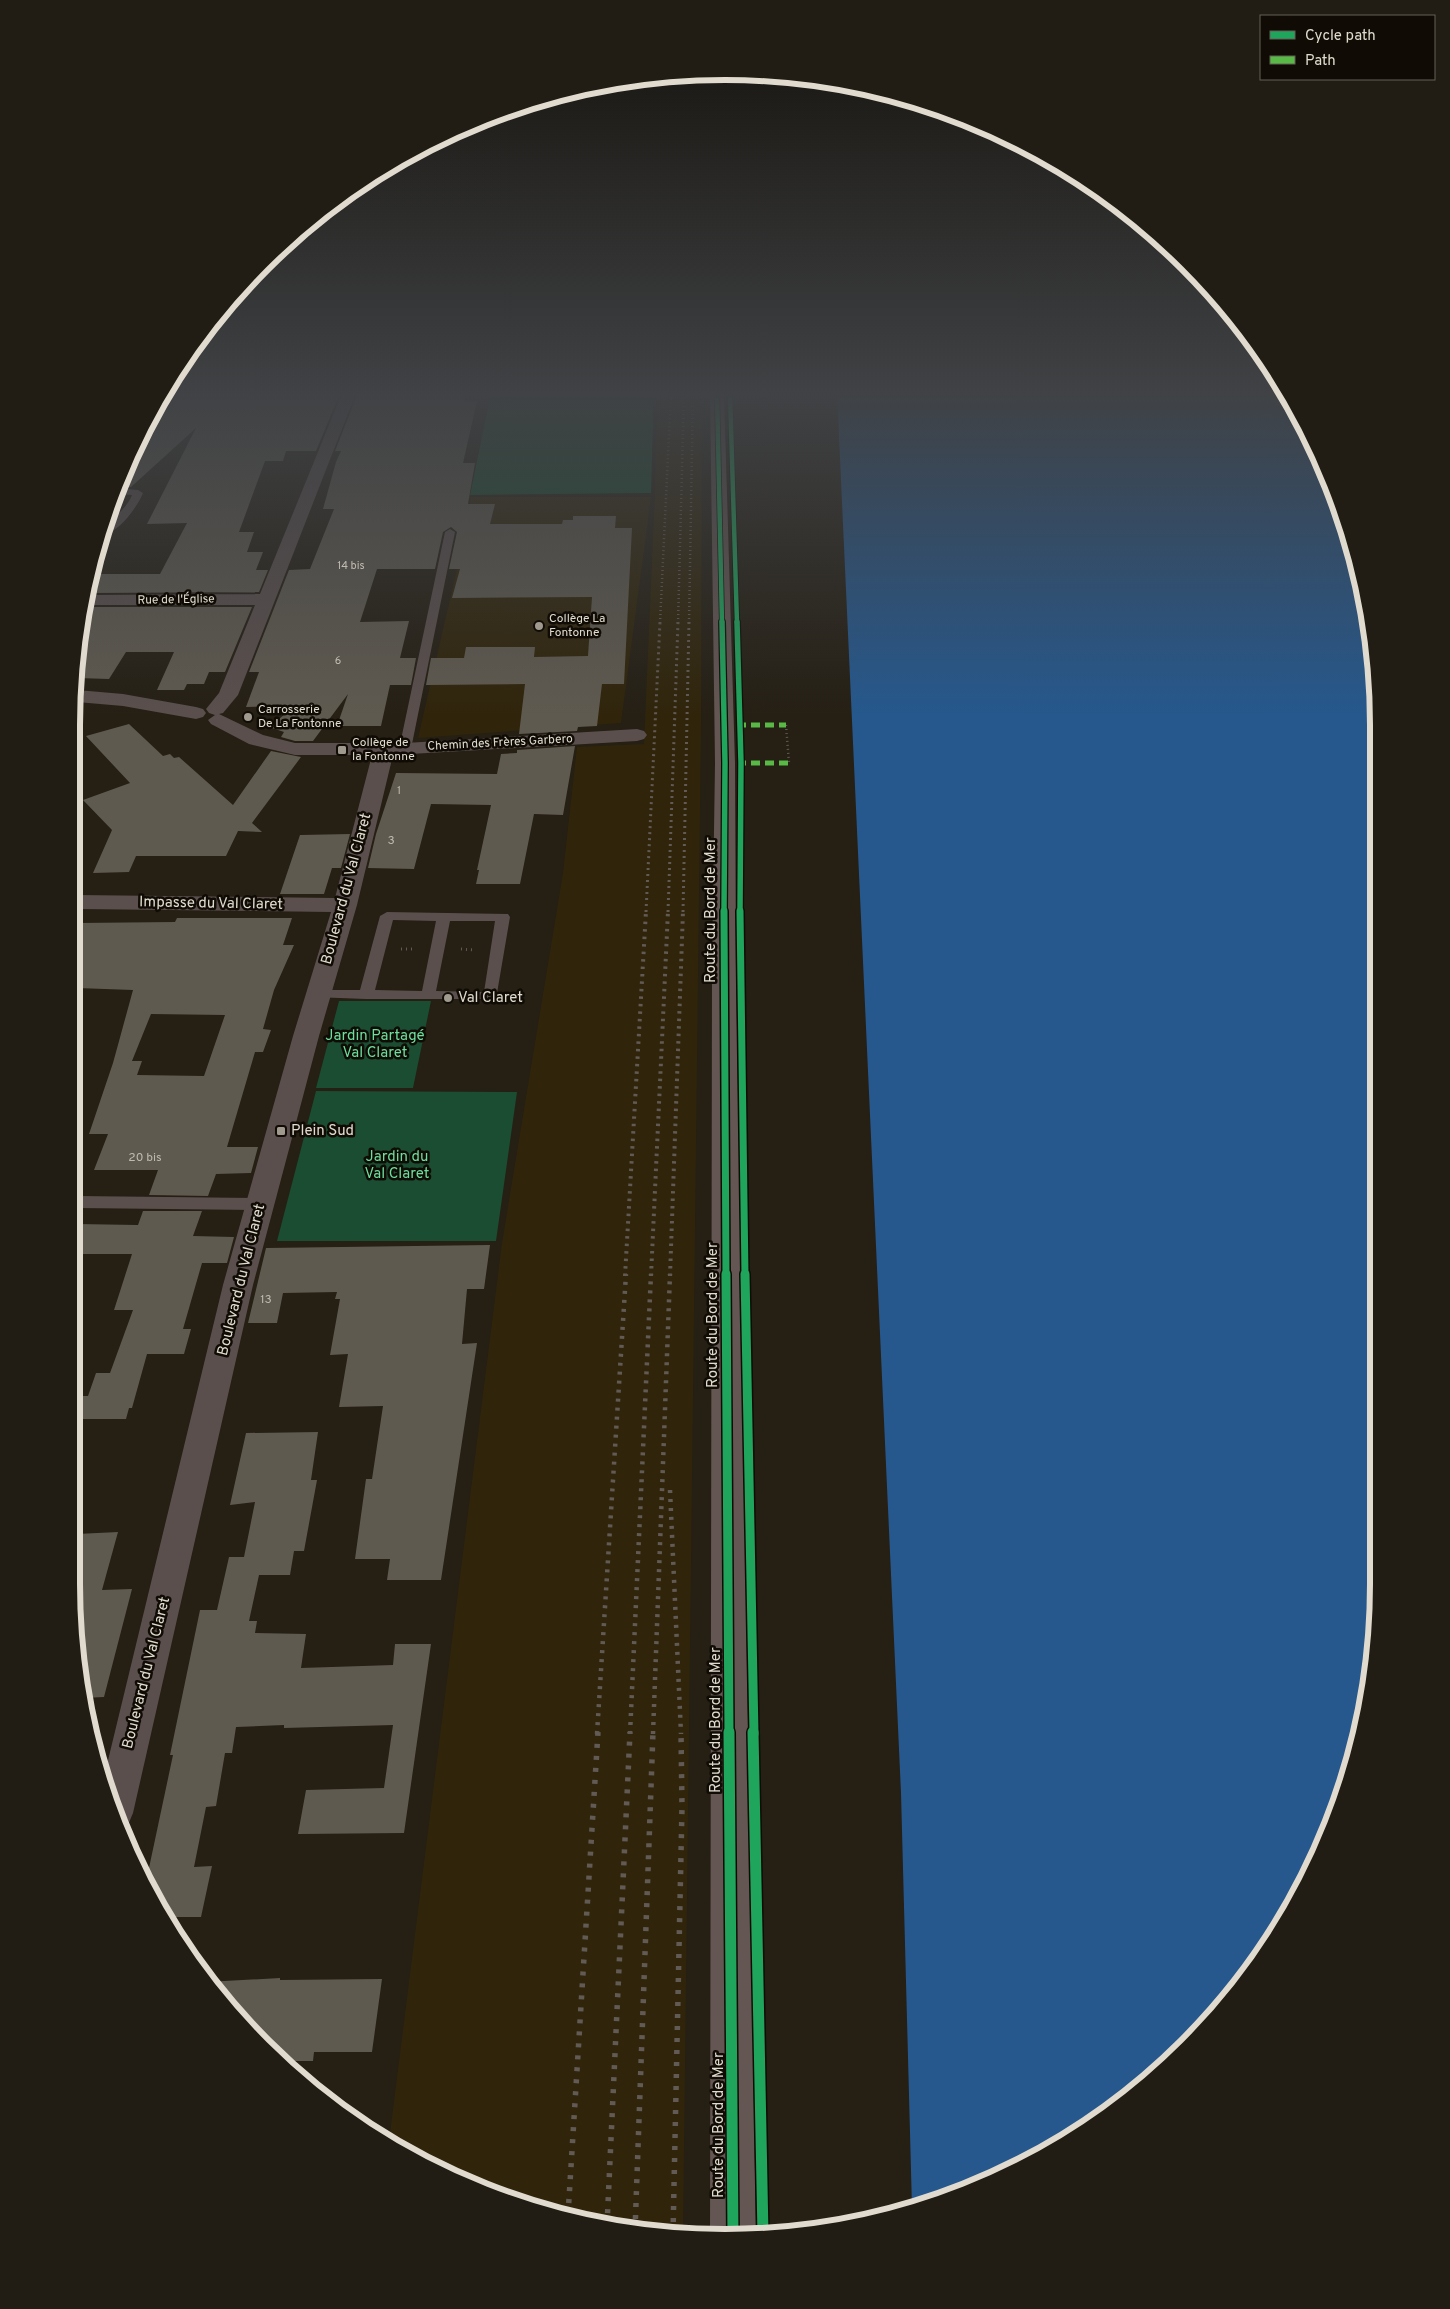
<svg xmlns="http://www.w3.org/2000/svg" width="1450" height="2309" font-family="Overpass,sans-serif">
<rect width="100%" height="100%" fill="#251f14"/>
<path fill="#30250b" d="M657 393H702L701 726 683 2235 639 2232 515 2203 436 2170 389 2141 502 1243 563 873 577 747 644 744 655 493Z
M471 497H651L621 723 418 738 466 530Z"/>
<path fill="#1a4d31" d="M491 393H654L651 493 470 495Z
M339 1001H431L413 1088H316Z
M316 1091 517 1092 496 1241H277Z"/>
<path fill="#26588d" d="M837 393H1287L1344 515 1377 682 1373 1669 1329 1834 1244 1982 1187 2046 1088 2127 935 2203 912 2208 901 1793Z"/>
<path fill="#5f5a50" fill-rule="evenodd" d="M168 393H340L316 451H286L283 461H265L239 532H254L247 552H263L256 570H268L259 592 89 593 95 574H160L187 523 147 524 196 428 131 487 118 486 121 475Z
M358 393H466L464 401H477L463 463H475L468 504H495L490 524H562L563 520H573V516H616L615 528H632L624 684H602L597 726 578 727 577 731 519 734 525 684 426 685 431 658H464L466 647H535L534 657 588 656 592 597 452 598 460 569H449L457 532 451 527 443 532 435 569H377L360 622 409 621 400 658H416L411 685H390L381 726H337L348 694 313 741H295L281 737 284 732 269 727 295 706 246 707 259 672H249L289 570 310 569 334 509H323L336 462 341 451H335Z
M86 607H252L225 672H209L204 684H187L184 690H157L174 652H126L109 679 77 678V640Z
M129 724 163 756 170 754 174 758 179 757 233 805 271 751 301 757 252 823 262 832 238 831 226 856H136L129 872 93 873 112 830 83 800 130 783 86 736Z
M575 746 563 815 534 814 520 884H476L479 870H477L491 805 431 804 414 869 368 868 376 834 396 773 497 774 501 754 517 753V750Z
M350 834 341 868H332L324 894H280L300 835Z
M177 918H292L283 945H294L274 990 263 1029 271 1030 263 1052H255L227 1147H258L251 1173 216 1174 208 1196 149 1195 158 1170H94L108 1134H89L113 1063 133 990 77 988V923L175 922ZM151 1014 225 1015 204 1076 137 1075 142 1061H132Z
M143 1211H202L193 1236 234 1237 227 1263H202L183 1329H191L184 1354H147L132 1408H129L126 1419H77L81 1396H88L96 1373H110L133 1310H114L132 1254H77V1224L138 1225Z
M490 1245 484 1289H467L462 1344 477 1343 441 1580H387L390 1559H355L366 1479H372L383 1406 339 1407 348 1354 330 1355 340 1299H335L337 1292 283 1293 277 1323H248L266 1248Z
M318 1432 311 1480H317L304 1551H294L290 1575H259L249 1621H257L255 1633 306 1634 301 1668 393 1665 395 1644H431L404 1833 298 1834 306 1790 384 1788 393 1725 284 1728V1725L236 1727 232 1753H225L216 1806 206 1807 194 1867 212 1866 201 1917H166L137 1868H149L173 1755H170L200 1610H217L229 1557H244L255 1502 230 1505 246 1433Z
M118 1532 102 1590 132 1589 104 1697 83 1698 77 1670V1534Z
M280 1978V1980L382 1979 372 2052H314L313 2061H285L206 1982Z"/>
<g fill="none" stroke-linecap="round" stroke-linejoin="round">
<path stroke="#605955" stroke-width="2.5" stroke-dasharray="1 3" stroke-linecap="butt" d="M786 725 789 763"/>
<path stroke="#605955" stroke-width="3" stroke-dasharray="1 4" stroke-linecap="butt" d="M401 949H414
M461 949 474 950"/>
<path fill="#5a4f4d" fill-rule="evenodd" d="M117 488 138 490 143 493C138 506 119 532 105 534 109 518 126 511 132 495L116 494Z
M450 529 455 532 411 749 405 753 399 749 445 532Z
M387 912 508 914 510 917 496 999H366L313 997 311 994 313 991 318 990H360L380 916ZM393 920 436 921 422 991 375 990ZM450 921H495L484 992 436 991Z
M77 1196 261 1198 267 1200 269 1204 267 1208 261 1210 77 1208Z"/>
<path fill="#5a4f4d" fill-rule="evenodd" d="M342 393H356L238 695 223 713 219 714 263 735 295 743H405L637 729 644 731 647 735 644 739 637 741 393 755 357 905 319 1036 253 1285 133 1813 128 1825 120 1828 106 1794 103 1781 223 1285 293 1036 331 912 77 909V895L335 898 372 755H295L249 744 211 724 208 720 215 715 209 713 206 709 219 693 255 605H86L89 595 260 594Z
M77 690 123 694 196 707 203 709 206 713 203 717 196 719 123 706 77 702Z"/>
<path fill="#645653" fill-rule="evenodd" d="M710 393H724L735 763 736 965 756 2236 710 2237 712 965 715 763Z"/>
<path stroke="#625a55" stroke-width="2.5" stroke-dasharray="1 3" stroke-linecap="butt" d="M660 623 671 393
M678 623 684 393
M689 623 693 393"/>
<path stroke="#625a55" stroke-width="3" stroke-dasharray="2 4" stroke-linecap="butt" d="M646 912 660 622
M668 912 678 622
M683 912 689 622"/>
<path stroke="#625a55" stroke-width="4" stroke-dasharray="2.5 5" stroke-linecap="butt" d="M625 1276 646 911
M651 1276 668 911
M670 1276 683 911"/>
<path stroke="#625a55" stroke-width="4.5" stroke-dasharray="3 6" stroke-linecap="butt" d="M670 1490 681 1734
M597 1734 626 1274
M630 1734 651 1274
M653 1734 670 1274"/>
<path stroke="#625a55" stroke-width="5.5" stroke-dasharray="4 8" stroke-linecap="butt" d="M568 2215 598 1732
M607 2225 630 1732
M635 2231 653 1732
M673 2234 682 1807 681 1732"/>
<path stroke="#58b947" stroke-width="5" stroke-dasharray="9 5" stroke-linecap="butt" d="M737 725H786
M737 763H789"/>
<g stroke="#100c05" stroke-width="6">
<path id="cycleway-far4" d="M717 393 722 623
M730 393 737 623"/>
</g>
<g stroke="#100c05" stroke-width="8">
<path id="cycleway-far3" d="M722 622 725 763 724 912
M737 622 741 763 740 912"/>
</g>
<g stroke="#100c05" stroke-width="10">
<path id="cycleway-far2" d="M724 911 726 1276
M740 911 745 1276"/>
</g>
<g stroke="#100c05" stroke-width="12">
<path id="cycleway-far1" d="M726 1274 729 1734
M745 1274 754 1734"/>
</g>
<g stroke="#100c05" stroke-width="14">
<path id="cycleway" d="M729 1732 733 2237
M753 1732 763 2235"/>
</g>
<use href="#cycleway-far4" stroke="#20a55d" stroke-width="4.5"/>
<use href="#cycleway-far3" stroke="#20a55d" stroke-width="5.5"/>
<use href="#cycleway-far2" stroke="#20a55d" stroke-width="7"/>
<use href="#cycleway-far1" stroke="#20a55d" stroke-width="9"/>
<use href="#cycleway" stroke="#20a55d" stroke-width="11"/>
</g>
<linearGradient id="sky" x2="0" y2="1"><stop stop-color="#14110b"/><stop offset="0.55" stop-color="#404245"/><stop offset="1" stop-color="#404245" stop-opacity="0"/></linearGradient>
<rect width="1450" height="716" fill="url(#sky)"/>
<g fill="#9f998e" stroke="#100c05" stroke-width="2">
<circle cx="539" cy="626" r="5"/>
<circle cx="248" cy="717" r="5"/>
<rect x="337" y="745" width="10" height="10" rx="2.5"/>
<circle cx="448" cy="998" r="5"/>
<rect x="276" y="1126" width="10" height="10" rx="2.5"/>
</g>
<g text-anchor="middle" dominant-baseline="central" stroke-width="5" stroke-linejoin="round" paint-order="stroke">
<g font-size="11" fill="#c0bbaf">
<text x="351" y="566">14 bis</text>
<text x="338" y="661">6</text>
<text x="399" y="791">1</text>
</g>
<g font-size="12" fill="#e1dbcf" stroke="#100c05">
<text transform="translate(176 600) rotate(-1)">Rue de l'Église</text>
<text transform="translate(500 743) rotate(-3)">Chemin des Frères Garbero</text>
</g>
<g font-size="12" fill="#e1dbcf" stroke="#100c05" text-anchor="start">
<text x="549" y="619">Collège La<tspan x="549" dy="14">Fontonne</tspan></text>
<text x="258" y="710">Carrosserie<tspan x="258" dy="14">De La Fontonne</tspan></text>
<text x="352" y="743">Collège de<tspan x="352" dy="14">la Fontonne</tspan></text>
</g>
<g font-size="12" fill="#c0bbaf">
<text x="391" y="841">3</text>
<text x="145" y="1158">20 bis</text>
<text x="266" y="1300">13</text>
</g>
<g font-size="15" fill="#e1dbcf" stroke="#100c05">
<text transform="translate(347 889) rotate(-75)">Boulevard du Val Claret</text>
<text transform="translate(211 904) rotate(1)">Impasse du Val Claret</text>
<text transform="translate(711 910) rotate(-90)">Route du Bord de Mer</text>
<text transform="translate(242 1280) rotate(-76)">Boulevard du Val Claret</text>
<text transform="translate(713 1315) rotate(-90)">Route du Bord de Mer</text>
<text transform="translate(147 1673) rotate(-76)">Boulevard du Val Claret</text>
<text transform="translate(716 1720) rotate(-90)">Route du Bord de Mer</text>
<text transform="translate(719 2125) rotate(-90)">Route du Bord de Mer</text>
</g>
<g font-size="15" fill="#e1dbcf" stroke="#100c05" text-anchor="start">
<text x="458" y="998">Val Claret</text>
<text x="291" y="1131">Plein Sud</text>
</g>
<g font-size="15" fill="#6bdf9d" stroke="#100c05">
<text x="375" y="1036">Jardin Partagé<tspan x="375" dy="17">Val Claret</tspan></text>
<text x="397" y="1157">Jardin du<tspan x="397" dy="17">Val Claret</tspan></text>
</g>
</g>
<path d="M0 0H1450V2309H0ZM725 80H725A645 645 0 0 1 1370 725V1584A645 645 0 0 1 725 2229H725A645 645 0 0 1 80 1584V725A645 645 0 0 1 725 80Z" fill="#211d15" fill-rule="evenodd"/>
<path fill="none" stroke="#e1dbcf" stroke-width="6" d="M725 80H725A645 645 0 0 1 1370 725V1584A645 645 0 0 1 725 2229H725A645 645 0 0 1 80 1584V725A645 645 0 0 1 725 80Z"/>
<rect x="1260" y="15" width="175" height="65" fill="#100c05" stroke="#645f56"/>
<rect x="1270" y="31" width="25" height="8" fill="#20a55d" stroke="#645f56"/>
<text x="1305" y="40" font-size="15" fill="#e1dbcf">Cycle path</text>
<rect x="1270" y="56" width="25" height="8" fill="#58b947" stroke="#645f56"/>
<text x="1305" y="65" font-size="15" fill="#e1dbcf">Path</text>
</svg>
